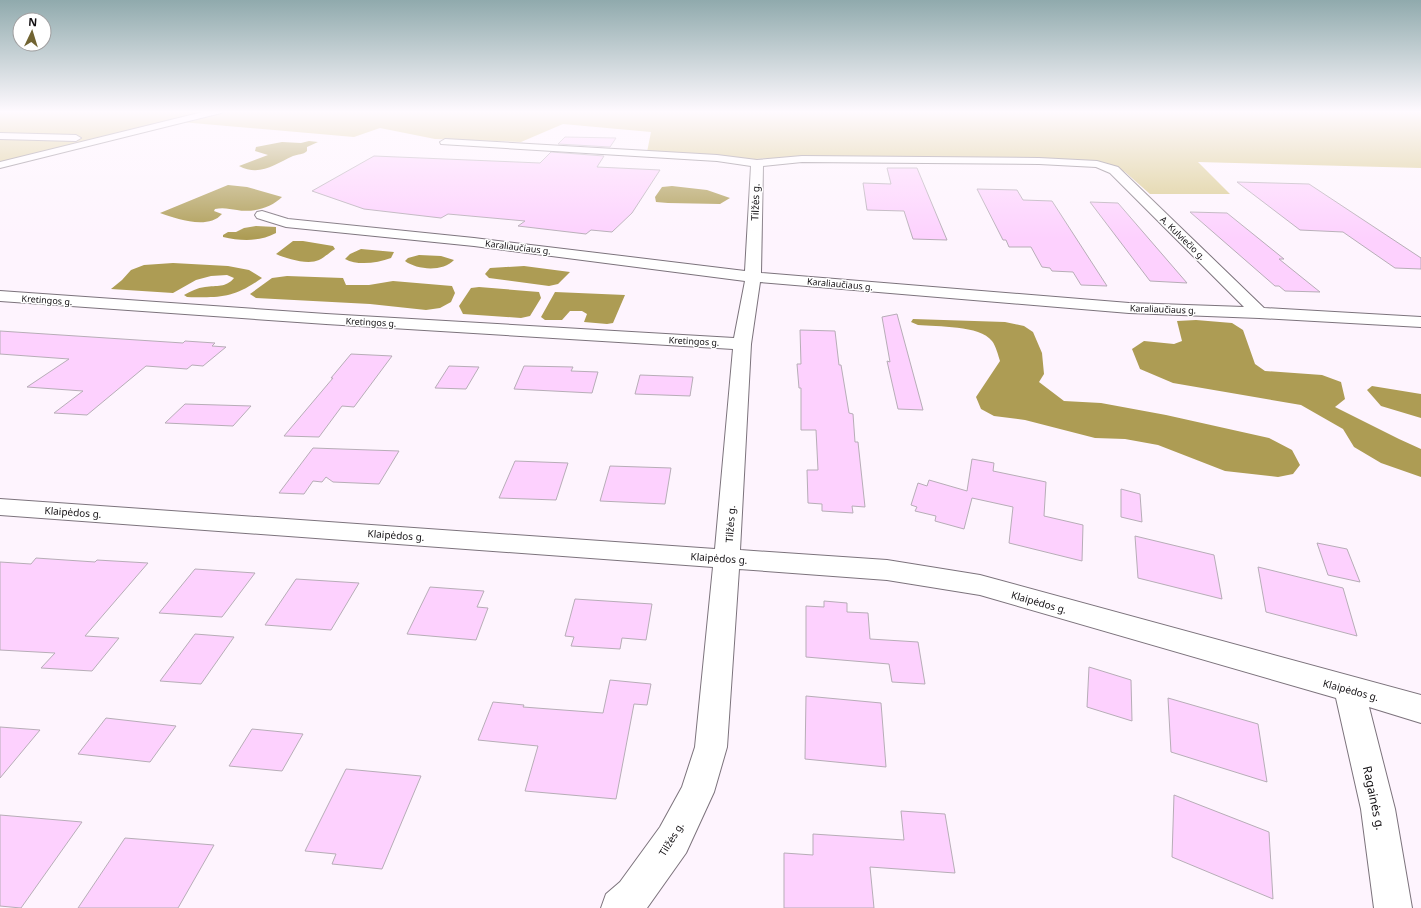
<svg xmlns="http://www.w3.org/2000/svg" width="1421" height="908" font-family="'Noto Sans',sans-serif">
<rect width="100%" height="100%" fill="#fef4fe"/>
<path fill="#d9ca8d" d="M0 111H1421V168L1198 162 1230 194H1150L1125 172 1111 165 799 157 755 159 647 152 651 132 563 124 521 142 435 139 380 128 354 137 181 122 0 167Z"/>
<path fill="#ad9c54" d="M309 141 318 142 307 147V151C303 155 298 154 293 156 275 164 260 177 239 166L268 155 255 151 256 147 282 142 301 143Z
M228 185 247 187 282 197C271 208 252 213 237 210 230 209 223 207 215 209L214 211 222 214C208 230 177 219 160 213Z
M672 186 707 190 730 198 720 204 668 203 656 202 655 197 662 187Z
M256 226 276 227V233C259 242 241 241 223 237V235L228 232H236L244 228Z
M293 241H303L333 246 335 249C330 252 325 257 319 260 308 265 287 259 276 254Z
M361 249 394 252 391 258C377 263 358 266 345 259L350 254Z
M419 255 441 256 454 260C443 272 417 270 405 261L408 258Z
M173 263 228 266 249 270 262 278C234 298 220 298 187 297L184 295C191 291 197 288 205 287 217 285 226 288 234 278L227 275 211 276 196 280 173 293 111 289 122 280 131 270 144 265Z
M524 266 570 272 558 284 549 286 489 278 485 274 490 268Z
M287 276 343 278 346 285H369L393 281 452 286 455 293 451 302 440 308 426 310 370 304 256 298 250 294 272 278Z
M479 287 539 292 541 298 530 316 521 318 463 314 459 306 471 288Z
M555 292 625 295 613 323 607 324 584 322 587 314 582 311H570L562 320H545L541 317Z
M913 319 1005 322 1024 326 1033 332 1042 353 1044 374 1039 382 1064 401 1101 403 1166 415 1269 438 1292 450 1300 465 1293 474 1278 477 1225 471 1158 445 1125 439 1095 438 1025 420 994 416 981 409 976 397 1000 361C998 355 996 346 992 341 980 325 937 327 918 325L911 322Z
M1196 320 1232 323 1243 330 1255 364 1265 371 1322 375 1341 382 1345 399 1335 407 1399 439 1421 449V477L1381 463 1354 447 1343 429 1301 405 1173 383 1140 369 1132 349 1144 341 1174 344 1182 341 1177 321Z
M1372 386 1421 394V418L1381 406 1367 390Z"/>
<path fill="#fdd1fe" stroke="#b7adb7" d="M565 137 616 138 610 147 558 144Z
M551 152 604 156 597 167 660 170 632 213 612 232 591 230 586 234 518 226 525 221 448 214 441 218 364 209 312 191 374 156 540 163Z
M887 168H917L947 240 913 239 904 211 867 210 863 183 891 184Z
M1237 182 1309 184 1421 258V269L1395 268 1343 232 1300 230Z
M977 189 1017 190 1023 200 1052 201 1107 286 1081 285 1073 272 1052 271 1050 268 1042 267 1031 247H1009L1006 240H1003Z
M1090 202 1118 203 1187 283 1150 281Z
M1190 212 1227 213 1284 259H1279L1320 292 1285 291 1279 286H1275Z
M897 314 923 410 898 409 887 361 890 362 882 317Z
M800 330 835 331 839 365H841L849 413 853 414 855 442H858L865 507 852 506 853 513 822 511V504L808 503 807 470H818L816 430H801V388H799L797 364H801Z
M0 331 183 343 185 341 215 343 212 346 226 347 203 366 192 365 187 369 146 366 87 415 54 413 83 391 27 387 69 359 0 354Z
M351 354 392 356 354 407 342 406 319 437 284 436 333 378H331Z
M449 366 479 367 466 389 435 388Z
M524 366 573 367 571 371 598 372 592 393 514 389Z
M640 375 693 377 690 396 635 394Z
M185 404 251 406 233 426 165 423Z
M313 448 399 451 379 484 333 482 326 477 322 482 313 481 304 494 279 493Z
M972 459 994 463 993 471 1046 482 1044 516 1083 525 1082 561 1009 543 1013 507 972 498 964 529 935 521 936 516 915 511 917 507 911 505 918 483 927 486 929 480 967 491Z
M515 461 568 463 556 500 499 498Z
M610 466 671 468 665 504 600 501Z
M1121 489 1140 494 1142 522 1121 517Z
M1135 536 1214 555 1222 599 1138 578Z
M1317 543 1347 549 1360 582 1328 575Z
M36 558 95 562 97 560 148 563 85 636 119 638 92 671 41 668 55 653 0 650V562L31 564Z
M1258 567 1343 588 1357 636 1266 612Z
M195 569 255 573 222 617 159 613Z
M296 579 359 583 331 630 265 625Z
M430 587 484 591 477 607 488 608 476 640 407 634Z
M575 599 652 604 646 640 622 638 620 649 571 646 574 637 565 636Z
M824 601 847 603V612L868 613 870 639 918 642 925 684 892 682 889 664 806 657V606L824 607Z
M195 634 234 637 201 684 160 681Z
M1089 667 1131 680 1132 721 1087 707Z
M610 680 651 684 647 705 634 704 616 799 525 791 538 746 478 740 493 702 524 705 523 707 603 713Z
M806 696 881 703 886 767 805 759Z
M1168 698 1258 724 1267 782 1171 752Z
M106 718 176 726 150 762 78 754Z
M0 727 40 730 0 778Z
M252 729 303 734 282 771 229 766Z
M346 769 421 776 382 869 332 864 336 854 305 851Z
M1174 795 1269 832 1273 899 1172 857Z
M901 811 945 814 955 873 870 867 874 908H784V853L813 855V834L904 840Z
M0 815 82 822 21 908 0 906Z
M125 838 214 845 178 908H78Z"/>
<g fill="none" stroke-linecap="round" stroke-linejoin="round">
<g stroke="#7c737c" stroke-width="2">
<path id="street" d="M207 111H223L221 113 0 168V162Z
M0 133 76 135 81 138 76 141 0 139Z
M445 139 717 155 757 160 802 156 1039 158 1097 161 1118 167 1264 308 1421 317V327L1259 318 1129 313 760 282 751 344 740 550 887 560 980 575 1421 695V723L1369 707 1395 809 1412 908H1374L1361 809 1336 698 980 595 887 580 739 569 727 747 714 792 686 853 647 908H601L606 894 620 882 660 827 682 787 695 747 713 567 0 515V499L715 549 733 349 326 324 0 301V291L326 314 734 338 745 281 474 246 286 227 257 218 255 215 257 212 262 211 288 219 474 238 745 271 751 166 717 161 441 144 440 142ZM802 162 1039 164 1096 167 1110 173 1244 307 1129 303 761 273 763 166Z"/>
</g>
<use href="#street" fill="#fff" fill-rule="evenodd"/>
</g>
<linearGradient id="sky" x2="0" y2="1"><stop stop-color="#90aaad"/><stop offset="0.47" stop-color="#fffaff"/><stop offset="1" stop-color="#fffaff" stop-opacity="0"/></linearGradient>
<rect width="1421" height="238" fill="url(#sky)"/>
<g text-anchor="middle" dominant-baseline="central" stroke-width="3" stroke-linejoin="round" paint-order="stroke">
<g font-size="9" fill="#120f12" stroke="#fff">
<text transform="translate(1183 238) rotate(44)">A. Kulviečio g.</text>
<text transform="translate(518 247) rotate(7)">Karaliaučiaus g.</text>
<text transform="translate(840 284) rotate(5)">Karaliaučiaus g.</text>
<text transform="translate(47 300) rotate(4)">Kretingos g.</text>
<text transform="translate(1163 309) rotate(2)">Karaliaučiaus g.</text>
<text transform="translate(371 322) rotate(3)">Kretingos g.</text>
<text transform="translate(694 341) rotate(3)">Kretingos g.</text>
</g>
<g font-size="10" fill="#120f12" stroke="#fff">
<text transform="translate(755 202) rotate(-88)">Tilžės g.</text>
<text transform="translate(73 512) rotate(4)">Klaipėdos g.</text>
<text transform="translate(730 524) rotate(-86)">Tilžės g.</text>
<text transform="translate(396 535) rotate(4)">Klaipėdos g.</text>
<text transform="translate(719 558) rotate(4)">Klaipėdos g.</text>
<text transform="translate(1039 602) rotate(16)">Klaipėdos g.</text>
<text transform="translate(1351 690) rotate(15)">Klaipėdos g.</text>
<text transform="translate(671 839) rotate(-58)">Tilžės g.</text>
</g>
<g font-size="12" fill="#120f12" stroke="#fff">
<text transform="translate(1374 798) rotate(78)">Ragainės g.</text>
</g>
</g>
<g transform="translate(32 32) rotate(4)"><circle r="19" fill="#ffffff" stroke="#a09fa0"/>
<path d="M0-3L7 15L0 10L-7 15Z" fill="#716432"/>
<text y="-6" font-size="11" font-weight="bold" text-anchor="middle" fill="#120f12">N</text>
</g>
</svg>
